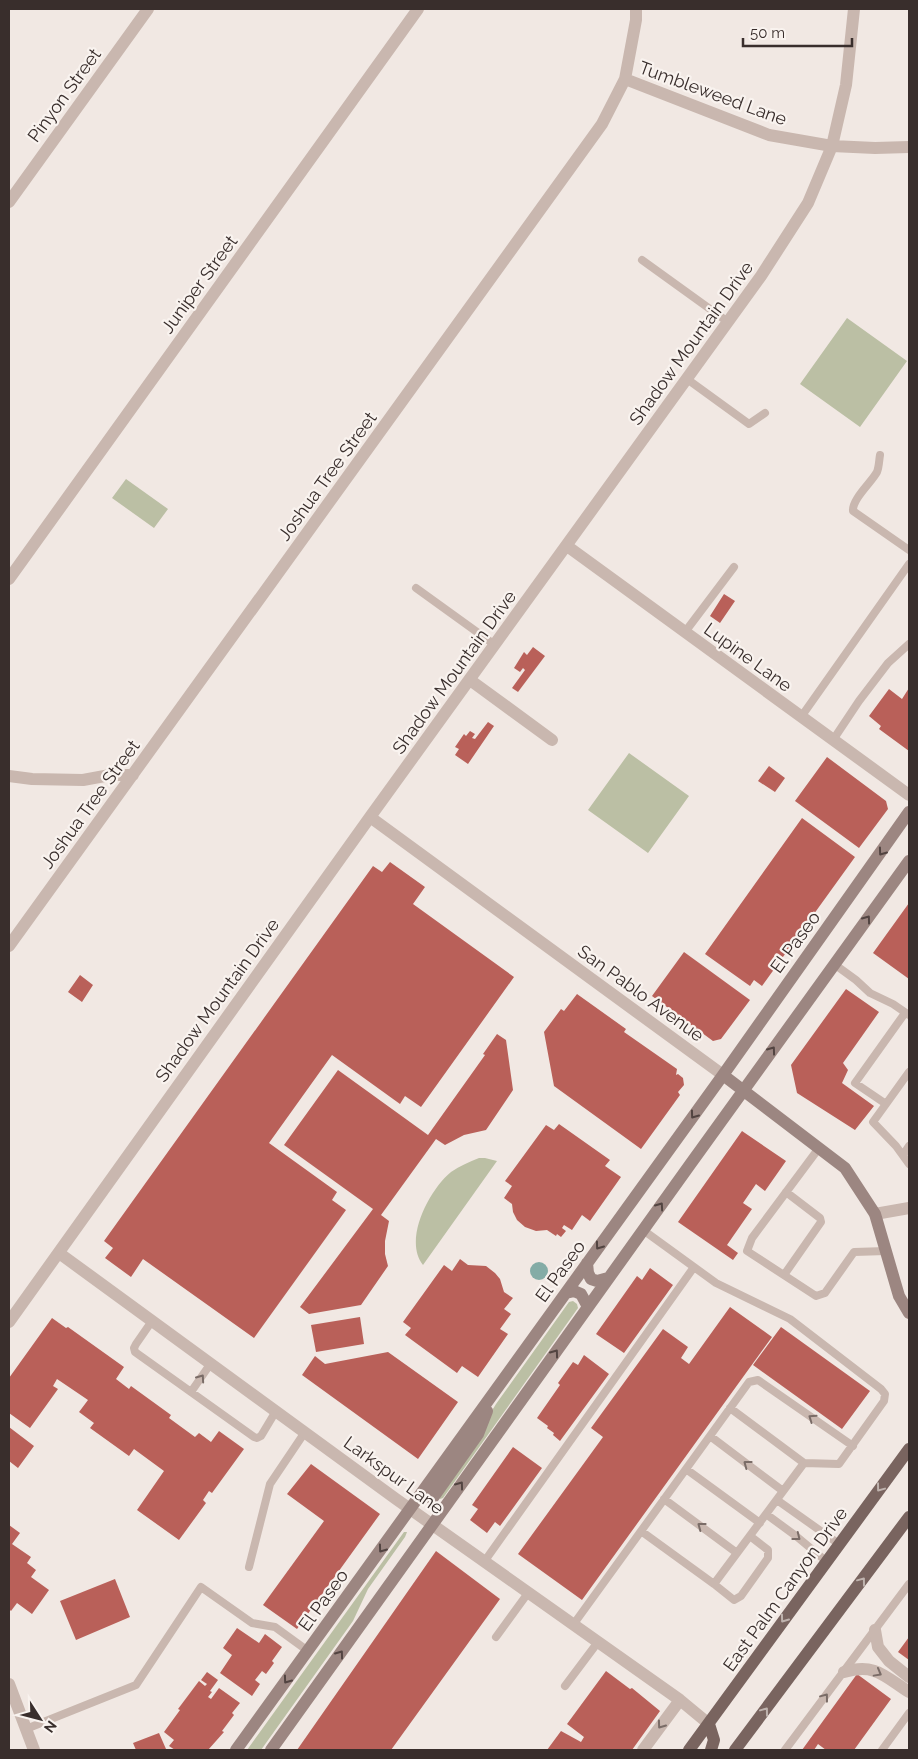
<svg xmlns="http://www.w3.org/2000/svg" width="918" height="1759" font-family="Raleway,sans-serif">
<rect width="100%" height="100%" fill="#f1e8e3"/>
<path fill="#bbbfa4" d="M847 318 907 361 860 427 800 384Z
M126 479 168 509 154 528 112 498Z
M629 753 689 796 648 853 588 810Z
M479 1158H485L497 1161 423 1265C403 1240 429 1190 451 1172 460 1166 469 1162 479 1158Z
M573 1301 577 1304 578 1308 443 1498 440 1499 439 1497 496 1404 569 1302Z
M404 1532H407L405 1537 368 1589 353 1621 261 1750H247Z"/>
<path fill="#84aca6" d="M530 1271a9 9 0 1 1 18 0a9 9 0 1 1-18 0Z"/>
<path fill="#b96059" d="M724 594 735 601 720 623 710 616Z
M533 647 545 656 518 692 512 688 525 670 523 668 520 672 514 668 524 652 527 655Z
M909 688V751L879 729 881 726 869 716 889 689 902 699Z
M488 722 494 726 468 764 455 755 459 749 455 747 464 734 466 736 470 731 475 734 472 738 475 739Z
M827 757 886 801 888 809 859 848 795 801Z
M769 766 785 778 775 792 758 781Z
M802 818 855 857 762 986 754 980 750 986 705 954Z
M390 862 425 887 413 904 514 977 421 1107 405 1096 400 1104 332 1055 269 1143 337 1192 332 1200 346 1210 254 1338 143 1259 131 1277 105 1258 113 1248 104 1241 373 866 382 872Z
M909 903V979L873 953Z
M684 952 750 1000 721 1039 713 1041 652 996Z
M80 975 93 985 82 1002 68 992Z
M846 989 879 1012 843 1063 848 1070 842 1083 874 1106 855 1130 797 1093 791 1065Z
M577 994 626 1029 624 1032 677 1069 676 1075 678 1074 683 1078 684 1085 678 1092 680 1095 641 1149 554 1086 544 1032 561 1009 564 1011Z
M497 1034 506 1040 513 1090 486 1130 464 1135 445 1145 436 1139 381 1215 389 1221 385 1241V1254L388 1266 361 1305 309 1314 300 1307 373 1209 284 1145 338 1070 428 1135 485 1055 483 1054Z
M559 1124 610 1160 605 1166 621 1177 590 1221 582 1215 572 1230 564 1225 562 1228 566 1231 561 1237 557 1234 556 1236 547 1230 536 1231 525 1227 517 1220 513 1212 512 1204 504 1198 512 1186 505 1181 546 1125 554 1130Z
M742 1131 786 1161 765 1191 756 1184 743 1203 752 1209 727 1245 738 1253 733 1260 678 1222Z
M460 1259 468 1265 486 1266 495 1273 500 1279 504 1292 513 1298 504 1309 511 1314 500 1329 508 1334 478 1377 462 1366 457 1373 405 1335 411 1328 403 1322 444 1265 452 1271Z
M650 1268 673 1285 624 1353 596 1334 637 1276 642 1280Z
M730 1307 772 1337 582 1600 518 1554 603 1437 591 1428 663 1329 688 1347 681 1358 689 1364Z
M360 1317 364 1344 316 1352 311 1325Z
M52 1318 66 1328 68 1327 124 1367 116 1379 129 1389 131 1386 171 1415 169 1418 195 1437 199 1433 211 1442 219 1431 244 1449 212 1493 209 1491 203 1500 206 1503 179 1540 137 1510 164 1471 134 1449 129 1456 90 1428 94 1423 79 1412 88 1400 57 1379 53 1386 58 1389 30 1428 9 1413V1378Z
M781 1327 870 1391 842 1429 753 1365Z
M388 1352 458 1402 418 1459 302 1375 315 1356 325 1364Z
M584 1355 609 1374 560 1441 553 1435 554 1433 547 1428 548 1426 537 1418 560 1385 558 1383 573 1362 578 1365Z
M9 1427 34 1446 18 1468 9 1461Z
M513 1447 542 1468 500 1526 495 1522 487 1533 470 1520 478 1509 472 1505Z
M311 1464 380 1514 297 1629 263 1605 324 1521 287 1494Z
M9 1525 20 1533 12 1544 31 1557 27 1563 36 1570 31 1577 49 1590 32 1614 17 1603 11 1611 9 1609Z
M436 1551 500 1599 391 1750H297Z
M115 1579 130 1617 76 1640 60 1601Z
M237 1628 259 1643 265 1634 282 1647 272 1661 274 1663 266 1674 262 1671 255 1680 260 1684 252 1696 220 1673 232 1655 223 1648Z
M909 1637V1660L898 1652Z
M606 1671 630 1689 632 1688 660 1711 632 1750H547L561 1731 581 1742 584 1737 567 1724Z
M207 1672 218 1680 210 1691 212 1692 208 1697 211 1699 219 1688 240 1703 232 1713 234 1715 222 1731 224 1732 208 1750H175L169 1746 174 1740 164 1732 180 1710 178 1709 199 1681 205 1686 207 1684 201 1680Z
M857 1674 891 1699 854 1750H826L818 1744 814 1750H802Z
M159 1733 166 1749 165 1750H136L133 1743Z"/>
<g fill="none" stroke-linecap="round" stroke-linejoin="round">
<path stroke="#c9b7af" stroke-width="8" d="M642 260 728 322
M687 379 749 424 765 413
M880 455C879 461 879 467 877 472 871 483 852 499 853 511L909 550
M416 588 495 645
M685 632 734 567
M801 717 909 564
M833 740 859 701 888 663 909 644
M834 964 856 980 870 993 893 1004 909 1015
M905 1013 855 1083 886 1104 873 1122 896 1146 909 1164
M886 1104 909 1072
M819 1148 752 1238 747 1251 816 1296 825 1293 854 1252 886 1251
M903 1155 909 1146
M643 1230 716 1283 790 1319 881 1389 885 1394 884 1401 839 1464 804 1463 730 1408
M784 1275 821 1222 820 1218 786 1192
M152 1321 136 1344 134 1348 135 1352 254 1437 257 1438 261 1436 276 1411
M191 1392 211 1363
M710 1436 783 1491
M686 1469 760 1523
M664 1499 737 1553
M777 1500 839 1544
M766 1514 796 1536 826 1561
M641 1531 714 1584
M750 1536 768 1550V1558L741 1596 734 1600 714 1584 804 1463
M484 1562 694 1267
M249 1567 270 1484 305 1432
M573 1625 749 1382 758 1380 853 1446
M496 1637 528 1593
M565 1686 598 1642
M26 1729 136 1685 201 1587 252 1623 275 1627 308 1651
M785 1750 909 1584
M882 1750 909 1713"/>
<path stroke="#c9b7af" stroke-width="12" d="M625 79 769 135 832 146 875 148 909 147
M9 202 148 9
M567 546 909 795
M9 579 418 9
M470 680 552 740
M9 776 32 779 83 780 110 775H133
M370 817 723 1075
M9 946 602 124 625 79 636 20V9
M875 1214 909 1208
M59 1253 396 1499 680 1700 709 1724
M9 1322 370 817 761 276 808 203 832 146 846 85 854 9
M875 1630 878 1647 889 1661 909 1677
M844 1672C875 1663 884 1676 909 1692
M9 1684 34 1750
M643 1750 680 1700"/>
<path stroke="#9c8681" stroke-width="12" d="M723 1075 845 1168 875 1214 899 1296 909 1313
M587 1263 588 1273 591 1279 597 1281 608 1278
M566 1293 574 1291 581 1294 588 1307
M432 1499 478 1434 487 1411
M236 1750 723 1075 909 812
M271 1750 689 1166 909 861"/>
<path stroke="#79645f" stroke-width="12" d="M709 1724 714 1740 711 1750
M689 1750 909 1449
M735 1750 909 1517"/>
</g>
<defs><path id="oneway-chevron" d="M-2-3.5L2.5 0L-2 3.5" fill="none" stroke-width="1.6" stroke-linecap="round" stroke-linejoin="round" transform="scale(1.25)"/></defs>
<g stroke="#524441">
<use href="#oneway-chevron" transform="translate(882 852) rotate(126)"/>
<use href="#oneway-chevron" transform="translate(867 919) rotate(-54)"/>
<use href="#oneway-chevron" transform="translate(772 1050) rotate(-54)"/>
<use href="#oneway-chevron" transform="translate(694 1115) rotate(126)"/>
<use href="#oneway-chevron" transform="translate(660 1206) rotate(-55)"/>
<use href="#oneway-chevron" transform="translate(599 1246) rotate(126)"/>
<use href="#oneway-chevron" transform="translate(555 1353) rotate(-54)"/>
<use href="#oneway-chevron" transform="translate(460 1485) rotate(-54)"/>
<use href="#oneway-chevron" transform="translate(382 1549) rotate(126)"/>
<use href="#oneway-chevron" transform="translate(340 1654) rotate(-54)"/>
<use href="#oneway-chevron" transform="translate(287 1680) rotate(126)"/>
</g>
<g stroke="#7a6c67">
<use href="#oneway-chevron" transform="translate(201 1378) rotate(-55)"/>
<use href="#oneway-chevron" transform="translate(812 1418) rotate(-145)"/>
<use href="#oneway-chevron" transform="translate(747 1464) rotate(-143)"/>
<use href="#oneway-chevron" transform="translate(701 1526) rotate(-143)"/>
<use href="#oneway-chevron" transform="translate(797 1537) rotate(38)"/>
<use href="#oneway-chevron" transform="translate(878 1673) rotate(29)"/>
<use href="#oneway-chevron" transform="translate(825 1697) rotate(-53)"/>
<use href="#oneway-chevron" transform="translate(661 1725) rotate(126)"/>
</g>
<g stroke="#bfb3ae">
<use href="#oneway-chevron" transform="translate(880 1488) rotate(127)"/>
<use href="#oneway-chevron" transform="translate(862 1581) rotate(-53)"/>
<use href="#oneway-chevron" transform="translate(784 1619) rotate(126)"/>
<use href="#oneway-chevron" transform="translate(765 1711) rotate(-53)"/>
</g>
<g text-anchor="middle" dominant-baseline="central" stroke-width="4.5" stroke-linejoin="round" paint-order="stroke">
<g font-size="18" fill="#392e2c" stroke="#f9f3ef">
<text transform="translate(713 93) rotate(20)">Tumbleweed Lane</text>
<text transform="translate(64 95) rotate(-54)">Pinyon Street</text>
<text transform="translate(199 284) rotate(-54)">Juniper Street</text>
<text transform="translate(691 343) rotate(-54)">Shadow Mountain Drive</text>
<text transform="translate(327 476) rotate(-54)">Joshua Tree Street</text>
<text transform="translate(748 657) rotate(36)">Lupine Lane</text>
<text transform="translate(454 672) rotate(-54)">Shadow Mountain Drive</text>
<text transform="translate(90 804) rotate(-54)">Joshua Tree Street</text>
<text transform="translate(795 942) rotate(-54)">El Paseo</text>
<text transform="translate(641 993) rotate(36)">San Pablo Avenue</text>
<text transform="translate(217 1000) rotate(-54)">Shadow Mountain Drive</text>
<text transform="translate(560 1271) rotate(-54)">El Paseo</text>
<text transform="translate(394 1475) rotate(36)">Larkspur Lane</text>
<text transform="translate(785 1589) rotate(-54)">East Palm Canyon Drive</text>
<text transform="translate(323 1600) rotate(-54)">El Paseo</text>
</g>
</g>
<rect width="918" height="1759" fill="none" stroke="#392e2c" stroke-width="20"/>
<g transform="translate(40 1719) rotate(126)" stroke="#f9f3ef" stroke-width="4" paint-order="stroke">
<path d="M0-4L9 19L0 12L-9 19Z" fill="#392e2c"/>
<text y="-8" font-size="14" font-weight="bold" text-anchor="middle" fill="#392e2c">N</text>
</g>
<path d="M743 38v8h109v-8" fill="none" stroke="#392e2c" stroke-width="2.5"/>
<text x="750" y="38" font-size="15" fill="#392e2c" stroke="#f9f3ef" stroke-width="4" paint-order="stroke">50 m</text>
</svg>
